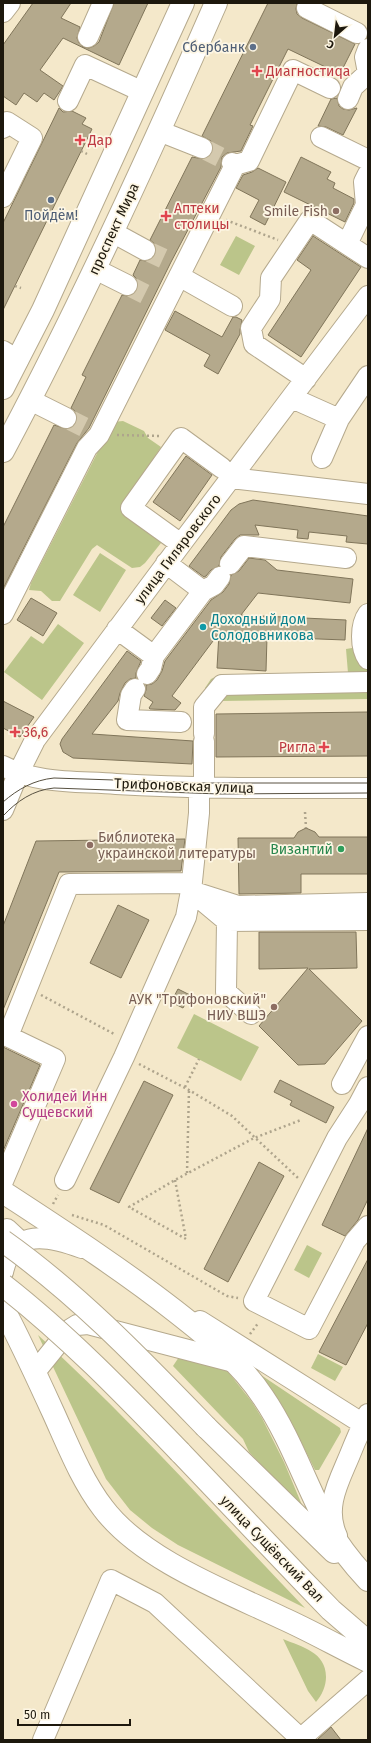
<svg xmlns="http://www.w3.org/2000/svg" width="371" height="1743" font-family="'Fira Sans',sans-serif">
<rect width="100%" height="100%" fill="#f4e8ca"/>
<path fill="#bbc58a" d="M236 236 255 246 239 275 220 265Z
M123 421 144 431 148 438 161 447 122 507 158 534 161 543 145 563 140 567 132 568 97 545 92 549 60 601H52L41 591 29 590 31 583 113 422Z
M100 553 126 570 100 612 73 595Z
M58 624 84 643 42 700 4 672 31 636 43 644Z
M358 647H368V699L221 701 210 698 205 688 211 679 221 674 275 675 348 673 346 649Z
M194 1014 259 1047 241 1081 177 1048Z
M307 1245 322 1253 309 1278 294 1270Z
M38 1335C132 1421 217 1516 305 1608L178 1545 152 1528 130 1510 106 1479Z
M189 1342 229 1373 252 1402 262 1418 284 1462 302 1505H299L249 1452 243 1439 173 1366Z
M318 1354 343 1367 335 1381 311 1368Z
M258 1373 340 1428 341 1432 319 1470H315L298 1436Z
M283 1639C302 1647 326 1652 326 1677 326 1686 322 1695 316 1702L308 1691Z"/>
<path fill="#b4a98c" stroke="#80755a" d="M33 3H71L61 18 80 27 77 38 79 43 83 47 89 48 94 46 99 42 114 3H148L119 65 63 38 40 70 63 86 60 91 54 100 44 93 37 102 24 93 16 105 3 96V45Z
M268 3H297L296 9 297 14 302 18 355 44 340 74 288 49 250 125 253 126 241 151 227 153 222 157 221 167 171 262 89 428 77 443 3 589V527L54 425 67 429 72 428 76 423 77 417 75 411 71 408 86 377 82 375 122 295 128 296 133 295 137 290 138 284 137 279 133 275 140 260 146 261 151 260 155 255 156 249 155 244 150 240 192 157 204 159 209 157 212 153 213 147 211 141 202 136Z
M337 98 339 106 343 109 349 110 357 108 343 135 326 127 318 126 331 99Z
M59 108 63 112 72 111 86 118 82 124 92 129 3 310V223Z
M301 157 331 172 327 179 335 183 333 188 354 199V203L345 222 284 192Z
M258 168 286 182 265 225 250 217 259 200 236 188 243 175 252 172Z
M313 236 361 267 301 357 268 335 311 270 297 260Z
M175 311 222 337 233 317H236L242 320 240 330V334L218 374 204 366 210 355 165 330Z
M186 456 212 475 180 521 153 502Z
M253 500 368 516V544L346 542 347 536 309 532 308 539 297 538 298 530 255 525 259 535H240L235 539 221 557 219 566 211 570 206 576 204 577 189 566 231 510 239 504Z
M249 558 265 560 277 570 353 579 350 603 258 593 241 615 346 620 345 640 267 637 266 671 217 668 219 633 172 696 181 703 175 710 150 709 149 708 153 702 144 696 146 690V685L152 684 157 680 162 671 165 661 211 600 223 592 229 584 231 575 239 571Z
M31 598 57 613 43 636 17 620Z
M165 600 176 608 162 626 151 618Z
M127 651 141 661 136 673V678L130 679 125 683 120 693 118 701 92 734 193 741 192 764 73 758 63 752 60 744 62 739Z
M3 701 34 717 20 737 3 728Z
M368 712V756L216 757V714Z
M306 828 315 832 319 837H368V874H301V893L239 894 238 838H294L298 832Z
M185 839 181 871 59 872 3 1010V926L36 841Z
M118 905 149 920 121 978 90 963Z
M259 932H356L357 968 309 969 362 1021 325 1064 298 1065 259 1026 308 968 259 969Z
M178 989 190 995 183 1008 171 1002Z
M3 1047 40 1065 3 1151Z
M280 1080 334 1107 326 1123 290 1105 292 1101 274 1092Z
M144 1081 173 1095 119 1203 90 1189Z
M368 1128V1199L358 1220 345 1236 322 1225Z
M259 1162 284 1176 228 1282 204 1269Z
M368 1259V1323L346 1365 319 1352Z
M331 1727 341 1740H317Z"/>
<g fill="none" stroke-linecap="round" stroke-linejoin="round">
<path stroke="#d4c9ae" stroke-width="20" stroke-dasharray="20 10" stroke-linecap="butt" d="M202 148 232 163
M145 250 171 262
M127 285 153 298
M66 418 90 430"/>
<g stroke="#b5a98d" stroke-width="22">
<path id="minor" d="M307 8 357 33
M3 12 10 3
M88 37 103 3
M368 49 365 57 368 73
M348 99 353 87 368 73
M68 101 85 65 143 92
M3 128 7 122 32 138 3 197
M159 131 202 148
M321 137 368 160
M232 163 235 165 249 161 293 70 330 88
M112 232 145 250
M347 244 366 205 364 182 368 174
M95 269 127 285
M179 276 232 306
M3 351 18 360
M306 379 254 344 251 328 270 299 271 278 310 220 368 258
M292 398 339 419
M30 400 66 418
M322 458 339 419 368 376
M231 478 368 494
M181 544 131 508 181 438 222 468
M230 564 244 546 346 558
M203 591 214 585 220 577
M3 614 87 448 99 435 235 165
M368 614C360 625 360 648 368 659
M117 629 154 656 203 591 166 563
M147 674 151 668 154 656
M135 689 131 695 127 720 181 722
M204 734V707L222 685 368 682
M3 766C37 784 78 781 116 784 200 789 284 788 368 788
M204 788V741
M3 810 18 774 35 740 181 544 368 296
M368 903 238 906 191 891 227 921 368 920
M227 921 226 992 251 1014
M3 1034 55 1059 3 1181
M8 1036 69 884 191 883
M342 1084 368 1036
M368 1087 359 1104 337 1138 254 1301 309 1329 355 1241 368 1226
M65 1180 124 1057 186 917 191 891 199 813V788
M7 1229 21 1242
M3 1272C13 1227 49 1236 82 1248
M200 1321 368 1427
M35 1372 69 1330 77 1325 88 1324 234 1362
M337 1536C324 1508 338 1483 349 1457 355 1442 361 1428 368 1414
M43 1740 111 1580 155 1603 300 1738
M299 1740 368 1680"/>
</g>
<g stroke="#b5a98d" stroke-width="24">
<path id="major" d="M3 388 43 310 183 3
M3 451C81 305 150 154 216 3
M3 1192C61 1230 120 1268 175 1311 207 1336 240 1362 263 1397 291 1438 306 1486 330 1530 340 1548 354 1565 368 1580
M3 1308C21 1342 37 1377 53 1412 68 1445 81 1479 103 1508 141 1559 225 1591 282 1618 311 1631 339 1647 368 1661
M206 1427 334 1552
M180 1452 302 1580 331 1610 368 1642"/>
</g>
<path stroke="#aea48c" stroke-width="2.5" stroke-dasharray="2 3" stroke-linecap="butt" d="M81 151 87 154
M226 220 278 240
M15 286 21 288
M117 435 161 436
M305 812 306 828
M41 995 116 1035
M139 1064 189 1090 232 1116 298 1178
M185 1087 199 1059
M187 1173 189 1090
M175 1180 186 1239
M53 1204 58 1195
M72 1215 104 1225 227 1296 238 1298
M186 1239 129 1207 175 1180 254 1138 301 1120
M250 1334 259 1322"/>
<use href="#minor" stroke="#fff" stroke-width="20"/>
<use href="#major" stroke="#fff" stroke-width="22"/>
<path stroke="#585141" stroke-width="1" d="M3 802C18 789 34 780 54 778L204 783H368
M3 816C17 801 33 790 54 788L220 794 368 793"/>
<g stroke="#b5a98d" stroke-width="24" stroke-linecap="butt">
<path id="major-bridge" d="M3 1241C78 1294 142 1361 206 1427
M3 1285C67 1335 123 1393 180 1452"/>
</g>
<use href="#major-bridge" stroke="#fff" stroke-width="22"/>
</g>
<g fill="#5c6f8a" stroke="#fdf6e4" stroke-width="1.5">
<circle cx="253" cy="47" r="4"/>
<circle cx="51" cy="200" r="4"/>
</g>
<g fill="#e0444e" stroke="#fdf6e4" stroke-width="1.5">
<path d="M255 65h4v4h4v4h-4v4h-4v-4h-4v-4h4z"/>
<path d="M78 134h4v4h4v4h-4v4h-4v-4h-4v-4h4z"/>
<path d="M164 210h4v4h4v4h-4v4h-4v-4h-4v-4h4z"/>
<path d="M13 726h4v4h4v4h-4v4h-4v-4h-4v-4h4z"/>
<path d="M322 741h4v4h4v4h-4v4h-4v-4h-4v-4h4z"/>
</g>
<g fill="#8d6e63" stroke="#fdf6e4" stroke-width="1.5">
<circle cx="336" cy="211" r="4"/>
<circle cx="90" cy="845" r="4"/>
<circle cx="274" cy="1007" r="4"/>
</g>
<circle fill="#0f9aa8" stroke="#fdf6e4" stroke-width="1.5" cx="203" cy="627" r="4"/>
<circle fill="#2e9e5b" stroke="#fdf6e4" stroke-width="1.5" cx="341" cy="849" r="4"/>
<circle fill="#d1479c" stroke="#fdf6e4" stroke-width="1.5" cx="14" cy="1104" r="4"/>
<g text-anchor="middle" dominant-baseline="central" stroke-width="3.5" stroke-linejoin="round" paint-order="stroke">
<g font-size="14" fill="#4e5e75" stroke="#fdf6e4" text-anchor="end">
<text x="245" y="47">Сбербанк</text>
<text x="51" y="215" text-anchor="middle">Пойдём!</text>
</g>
<g font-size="14" fill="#be3a42" stroke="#fdf6e4" text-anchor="start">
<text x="266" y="71">Диагностиqа</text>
<text x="88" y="140">Дар</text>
<text x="174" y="208">Аптеки<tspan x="174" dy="16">столицы</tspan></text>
<text x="23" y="732">36,6</text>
<text x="316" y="747" text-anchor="end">Ригла</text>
</g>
<g font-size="14" fill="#785e54" stroke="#fdf6e4" text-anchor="end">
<text x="328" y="211">Smile Fish</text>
<text x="98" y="837" text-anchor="start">Библиотека<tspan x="98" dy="16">украинской литературы</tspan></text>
<text x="266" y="999">АУК "Трифоновский"<tspan x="266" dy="16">НИУ ВШЭ</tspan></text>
</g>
<g font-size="14" fill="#1d180d" stroke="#fdf6e4">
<text transform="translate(114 229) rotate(-65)">проспект Мира</text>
<text transform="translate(178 549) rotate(-53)">улица Гиляровского</text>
<text transform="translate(184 786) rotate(2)">Трифоновская улица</text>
<text transform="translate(272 1549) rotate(46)">улица Сущёвский Вал</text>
</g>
<g font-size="14" fill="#0d838f" stroke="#fdf6e4" text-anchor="start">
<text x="211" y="619">Доходный дом<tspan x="211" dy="16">Солодовникова</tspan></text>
</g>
<g font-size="14" fill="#27864d" stroke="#fdf6e4" text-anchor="end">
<text x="333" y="849">Византий</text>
</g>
<g font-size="14" fill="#b23c85" stroke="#fdf6e4" text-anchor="start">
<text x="22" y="1096">Холидей Инн<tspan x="22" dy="16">Сущевский</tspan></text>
</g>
</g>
<rect width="371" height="1743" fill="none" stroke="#1d180d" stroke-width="8"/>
<g transform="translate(335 36) rotate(208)" stroke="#fdf6e4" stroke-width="3" paint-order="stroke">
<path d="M0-3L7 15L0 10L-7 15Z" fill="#1d180d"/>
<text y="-6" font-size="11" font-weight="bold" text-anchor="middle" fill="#1d180d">С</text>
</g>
<path d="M18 1719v6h112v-6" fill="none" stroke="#1d180d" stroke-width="2"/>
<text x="24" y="1719" font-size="12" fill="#1d180d" stroke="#fdf6e4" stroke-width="3" paint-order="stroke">50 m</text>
</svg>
